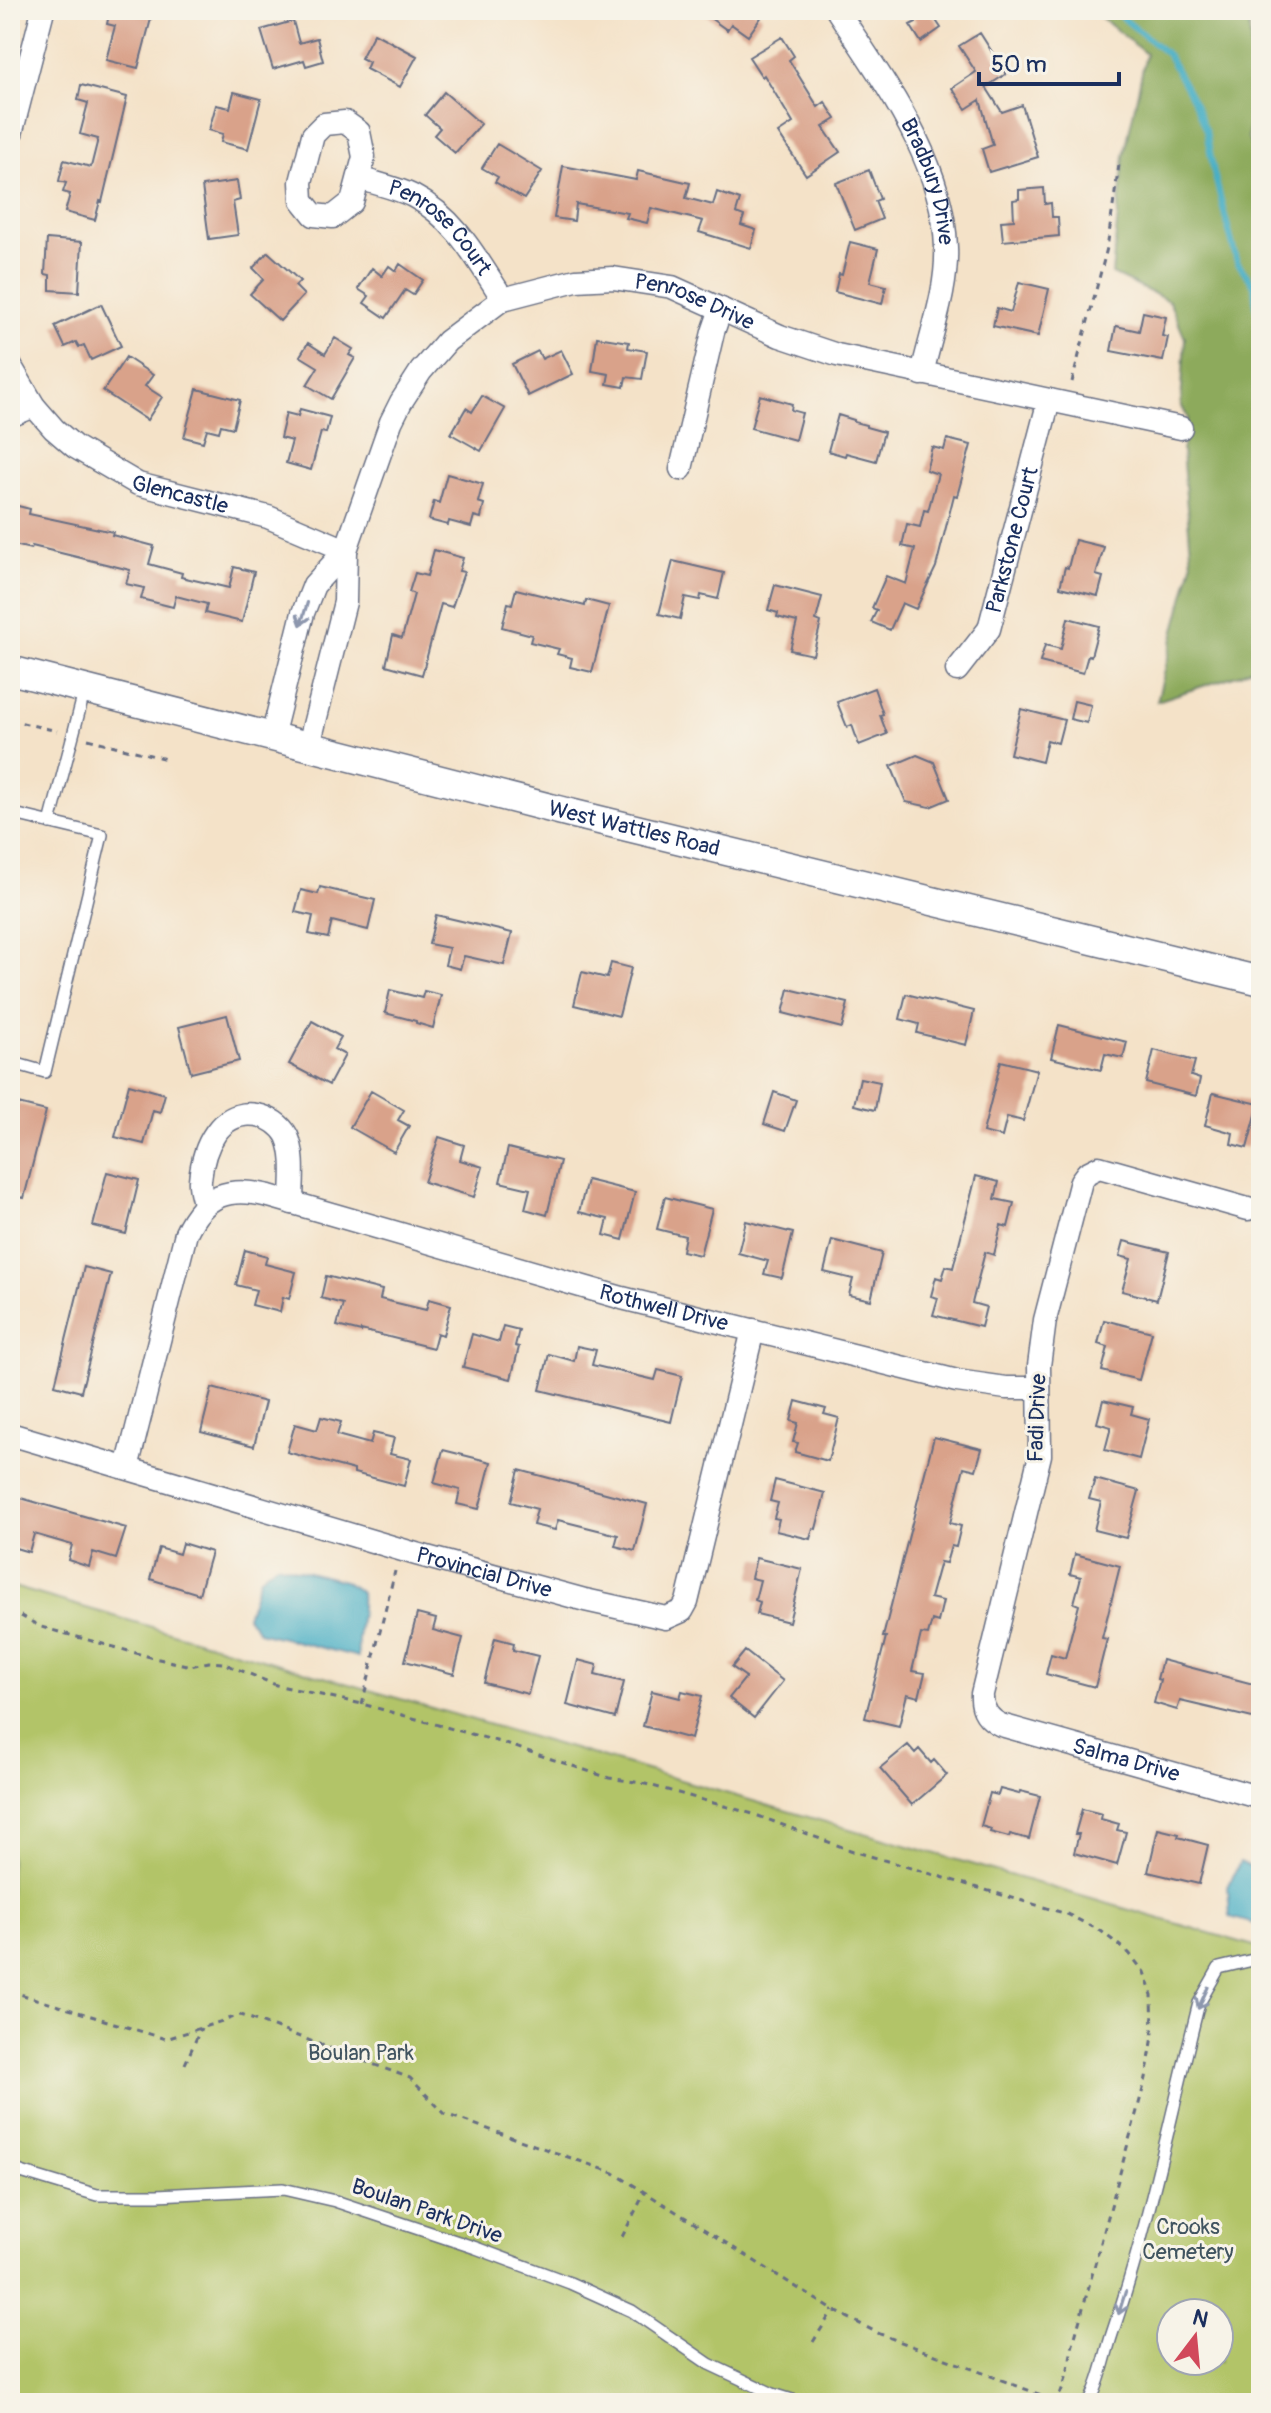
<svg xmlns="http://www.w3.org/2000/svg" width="1271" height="2413" font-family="Pangolin,sans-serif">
<rect width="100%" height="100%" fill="#f7f3e8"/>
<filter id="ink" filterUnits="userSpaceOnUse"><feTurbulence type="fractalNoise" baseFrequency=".0125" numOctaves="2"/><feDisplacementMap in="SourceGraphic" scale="16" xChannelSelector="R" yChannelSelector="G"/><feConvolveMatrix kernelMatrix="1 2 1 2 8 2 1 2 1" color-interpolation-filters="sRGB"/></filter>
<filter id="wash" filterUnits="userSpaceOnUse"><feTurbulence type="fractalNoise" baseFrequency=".006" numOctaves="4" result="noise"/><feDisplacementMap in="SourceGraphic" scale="32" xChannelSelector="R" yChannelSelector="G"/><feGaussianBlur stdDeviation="1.8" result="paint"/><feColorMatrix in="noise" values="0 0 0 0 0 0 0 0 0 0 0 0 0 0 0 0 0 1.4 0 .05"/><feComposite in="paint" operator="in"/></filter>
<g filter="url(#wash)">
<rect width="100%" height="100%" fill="#f4e2c8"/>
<path fill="#b2c467" stroke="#667a62" stroke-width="2" fill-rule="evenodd" d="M10 1586 1261 1948V2403H44L10 2394ZM1171 2313H1219V2361H1171Z"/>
<path fill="#8daa5c" stroke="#546c5d" stroke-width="2" d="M1092 10H1248L1251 53 1248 137 1261 183V663L1240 674 1157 701 1192 564 1182 451 1188 418 1181 405 1185 338 1169 301 1112 274 1124 156 1146 54Z"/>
<path fill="#45adc4" stroke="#306e91" stroke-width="2" d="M276 1564 344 1581 361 1592C363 1614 356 1634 358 1657L259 1632 247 1616 260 1577Z
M1240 1862 1261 1872V1926L1230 1917 1228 1887Z"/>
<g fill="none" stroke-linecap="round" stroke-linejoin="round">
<path stroke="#45adc4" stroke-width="6" d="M1113 10 1168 55 1196 106 1206 131 1214 173 1237 262 1254 285 1256 308 1261 321"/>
</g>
<g id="blocks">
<path fill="#d9a28a" d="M110 10H132L152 15 138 68 106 60 115 26 107 24Z
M699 10H753L762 16 748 36 731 24 727 30Z
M908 10H929L941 28 921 42 910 25 916 22Z
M293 21 299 43 317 38 323 61 306 66 304 60 273 69 261 30Z
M374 33 417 56 400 87 366 69 369 62 361 58Z
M980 33 1006 74 986 87 1002 112 1022 105 1038 157 989 172 982 149 993 145 980 100 966 109 952 88 976 72 959 46Z
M782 37 794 56 789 60 818 107 825 102 836 119 823 127 840 152 806 175 778 133 793 123 764 75 762 77 749 57Z
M81 85 127 97 102 202 100 201 95 220 65 212 70 194 63 192 66 183 59 181 64 160 91 167 98 139 80 134 88 103 78 100Z
M234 92 261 99 248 149 221 142 223 134 209 130 216 105 230 108Z
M444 92 481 124 455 153 434 135 440 128 425 115Z
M497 144 542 171 524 199 495 182 498 177 482 168Z
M563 166 636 180 638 171 690 183 686 198 713 205 717 192 740 200 736 213 744 216 741 225 756 230 751 248 699 232 703 221 651 208 647 223 626 218 628 213 576 204 574 221 554 218Z
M869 170 880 199 875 201 882 219 855 230 836 183Z
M237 181 240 200 233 202 238 235 209 239 202 186Z
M1044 188 1045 204 1051 203 1052 217H1058L1059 236 1003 241 1001 221 1014 220 1013 200 1019 199V190Z
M47 239 82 242 79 292 50 290V275L45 274Z
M850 242 878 249 870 282 886 286 882 304 835 292 839 274 842 275Z
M268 252 300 281 295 286 304 295 280 321 250 294 264 279 253 268Z
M400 264 423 280 413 295 405 290 386 318 364 303 369 296 358 289 372 268 382 276 389 266 396 271Z
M1019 282 1049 289 1038 336 993 326 997 308 1011 312Z
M101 304 121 346 91 360 84 345 79 347 76 342 65 347 55 326Z
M1143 312 1166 317 1162 336 1168 337 1163 361 1111 351 1116 326 1139 331Z
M597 337 629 342 628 348 647 351 642 379 626 377 624 387 607 384 609 374 592 371Z
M335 338 353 349 349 355 355 358 331 399 307 385 318 367 300 356 308 343 325 354Z
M561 350 573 374 528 396 512 364 538 351 542 359Z
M126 357 153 375 145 386 162 397 147 420 103 391Z
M197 389 240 400 233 428 221 425 219 432 207 429 203 442 184 437Z
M760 395 792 404 791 410 802 413 795 440 751 428Z
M482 396 505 409 481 451 451 434 466 408 472 412Z
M300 409 330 417 326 433 321 432 311 470 286 463 292 441 280 438 286 413 298 416Z
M838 415 854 420V422L866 425V427L884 432 876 461 846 453 845 456 828 451Z
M947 439 971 445 957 496 954 495 936 567 916 609 902 603 890 630 871 622 877 610 872 608 886 576 906 584 915 549 902 546 907 524 920 527 924 510 928 511 938 474 926 470 932 447 944 450Z
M447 474 483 484 478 502 484 504 481 518 474 516 471 527 449 521 448 525 429 520 434 501 439 503Z
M10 504 30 509 29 514 113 532 112 535 154 546 149 564 182 573 181 577 229 588 234 567 254 572 242 622 205 613 207 604 176 596 173 607 141 599 144 588 126 584 130 570 32 546 31 549 10 544Z
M1075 540 1104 547 1096 575 1103 577 1098 596 1060 587 1065 567 1068 568Z
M434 550 463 558 459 571 464 572 452 607 441 604 422 675 386 665 393 635 402 638 414 594 409 592 415 573 427 576Z
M673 561 724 573 718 599 701 595 700 600 685 597 680 619 659 614Z
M775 585 822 597 816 620 821 622 813 655 790 650 797 622 777 617 778 613 768 610Z
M516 589 585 606 586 600 609 606 592 672 570 667 572 658 557 654 559 649 530 642 532 635 502 627 508 603 512 604Z
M1068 618 1099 626 1091 656 1088 655 1083 673 1040 662 1045 645 1061 649Z
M874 688 883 714 880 715 887 734 859 745 852 725 847 727 837 702Z
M1074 701 1091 705 1087 723 1070 719Z
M1021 709 1064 720 1058 743 1047 740 1042 762 1010 754Z
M917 755 934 762 949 799 930 807 906 802 891 766Z
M320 887 375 900 368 930 332 921 328 938 309 934 313 916 295 912 301 890 318 894Z
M436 915 512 933 504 965 464 956 460 969 445 965 449 948 429 944Z
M611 963 631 968 619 1016 574 1005 582 972 607 978Z
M789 989 848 1003 842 1028 783 1013Z
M390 990 422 998 424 991 441 995 433 1028 416 1023V1021L385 1013Z
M906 994 974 1011 966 1045 917 1033 919 1024 900 1019Z
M227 1015 239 1061 191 1073 179 1027Z
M312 1021 341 1037 334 1049 345 1055 329 1085 289 1064Z
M1059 1025 1127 1042 1123 1058 1105 1054 1101 1070 1051 1058Z
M1154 1050 1195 1061 1191 1076 1200 1079 1196 1096 1146 1083Z
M1001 1061 1037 1070 1023 1121 1007 1117 1002 1137 983 1132Z
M860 1078 880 1082 875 1110 854 1105Z
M129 1084 165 1094 160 1112 153 1110 144 1144 115 1137Z
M371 1091 404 1110 398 1120 409 1126 394 1152 350 1127Z
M774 1092 796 1100 785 1131 764 1124Z
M1213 1093 1259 1104 1247 1148 1231 1144 1233 1133 1205 1125Z
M10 1102 46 1111 24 1198 10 1195Z
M439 1137 464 1145 460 1160 483 1167 474 1197 424 1182Z
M508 1148 560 1161 547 1215 525 1209 530 1189 500 1182Z
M107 1172 139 1180 126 1234 93 1226Z
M976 1176 999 1182 995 1199 1014 1203 1008 1227 1001 1225 994 1255 985 1252 972 1303 986 1307 981 1327 933 1315 938 1298 931 1296 936 1277 942 1279 946 1266 953 1268Z
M587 1180 635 1192 623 1240 604 1235 608 1219 579 1212Z
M665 1197 712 1209 700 1255 682 1251 685 1236 657 1229Z
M746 1221 793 1233 782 1278 764 1274 768 1261 738 1253Z
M832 1240 882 1253 871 1300 849 1295 853 1279 824 1272Z
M1124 1241 1169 1252 1157 1300 1122 1291 1131 1259 1120 1256Z
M245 1250 267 1256 265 1264 296 1272 289 1299 283 1297 280 1312 252 1305 256 1290 236 1285Z
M84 1267 111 1274 81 1392 55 1385Z
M326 1276 382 1290 380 1299 426 1310 429 1299 451 1305 443 1335 437 1333 433 1348 361 1330V1332L337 1326 343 1304 321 1298Z
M1104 1320 1152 1332 1139 1380 1102 1371 1108 1347 1098 1344Z
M503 1326 519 1330 515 1346 519 1347 511 1379 463 1367 472 1334 499 1342Z
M577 1346 596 1350 592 1365 655 1380 658 1370 682 1376 671 1422 540 1390 549 1354 574 1361Z
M212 1388 265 1402 254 1446 201 1432Z
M1103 1400 1133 1407 1131 1414 1149 1419 1139 1459 1105 1450 1111 1427 1097 1423Z
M796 1401 826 1409 824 1414 839 1418 828 1461 795 1452 798 1443 793 1442 798 1423 791 1421Z
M321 1417 341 1422 337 1435 370 1444 373 1433 394 1438 390 1454 411 1459 404 1486 354 1473V1470L287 1452 295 1424 317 1430Z
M934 1437 982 1449 976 1470 964 1467 950 1523 961 1526 956 1547 951 1546 946 1563 940 1562 930 1598 943 1601 938 1622 932 1620 928 1635 921 1634 912 1671 925 1673 919 1697 907 1694 899 1726 865 1718 886 1637H883Z
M443 1450 491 1462 479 1509 457 1504 460 1490 434 1483Z
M519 1470 647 1504 635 1551 615 1546 618 1535 558 1520 555 1530 533 1525 537 1509 511 1502Z
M1095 1479 1139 1491 1126 1538 1094 1530 1101 1502 1089 1499Z
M775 1480 825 1493 816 1529 813 1528 810 1539 776 1531 779 1519 774 1518 778 1503 770 1501Z
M10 1495 126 1528 116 1559 93 1552 89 1567 68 1560 72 1545 34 1534 29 1552 12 1547 14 1539 10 1538Z
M182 1543 211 1552 199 1594 150 1579 159 1548 179 1554Z
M1075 1554 1120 1566 1102 1638 1107 1639 1095 1687 1046 1674 1051 1654 1065 1658 1079 1605 1074 1603 1081 1577 1070 1574Z
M756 1558 802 1569 789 1622 757 1614 760 1602 755 1600 760 1580 751 1578Z
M417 1614 436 1619 433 1630 463 1638 454 1674 405 1661Z
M495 1638 514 1643 513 1650 538 1656 528 1694 484 1683Z
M745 1651 783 1681 754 1718 729 1698 746 1677 732 1667Z
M578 1660 597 1665 595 1675 624 1682 615 1718 567 1705Z
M1162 1660 1261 1686V1720L1180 1701 1177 1710 1154 1703 1160 1680 1157 1679Z
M652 1691 680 1698 682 1691 702 1696 691 1739 643 1726Z
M908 1745 915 1753 919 1749 931 1763 934 1760 947 1775 912 1805 880 1768Z
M1000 1789 1019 1794 1020 1791 1040 1796 1029 1839 1010 1834 1009 1837 990 1832 991 1829 981 1826 990 1793 998 1795Z
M1082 1809 1102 1814 1101 1819 1119 1824 1117 1830 1126 1832 1117 1865 1074 1853 1079 1834H1075Z
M1158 1829 1179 1834 1178 1837 1208 1845 1199 1884 1148 1872Z"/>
</g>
</g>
<g filter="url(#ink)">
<use href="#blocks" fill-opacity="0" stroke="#676e83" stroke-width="2"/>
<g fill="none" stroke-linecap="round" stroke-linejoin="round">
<g stroke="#676e83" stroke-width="14">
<path id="service" d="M10 813 102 835 45 1072 10 1062
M50 823 85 689
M10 2167 21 2172 97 2195H157L283 2189 335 2201 476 2248 570 2283 632 2311 709 2364 773 2394 802 2403
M1089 2403C1101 2381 1104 2358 1112 2334 1149 2226 1171 2113 1199 2003L1219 1968 1257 1959 1261 1960"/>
</g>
<g stroke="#676e83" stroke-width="25">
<g id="minor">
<path id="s1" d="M837 10C883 81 943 159 946 247 948 289 931 333 922 374"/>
<path d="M345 122 359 132 364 157 352 202 333 217 314 215 302 200 301 182 313 135 324 124Z"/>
<path d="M10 138 43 10"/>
<path id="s2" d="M359 178C377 184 397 188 413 196 456 218 478 261 503 299"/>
<path id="s3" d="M10 365 34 406 54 429 75 447 138 484 268 517 346 550"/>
<path d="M10 416 34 406"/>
<path d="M681 469 713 332 721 309"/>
<path id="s4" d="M957 670 989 629 1049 400"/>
<path d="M272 737 303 613 314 585 346 550"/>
<path id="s5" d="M309 745 345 602 346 550 391 422 401 402 421 371 447 341 503 299 576 280 613 278 672 287 780 336 837 355 1181 428"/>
<path d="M204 1204C203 1197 199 1188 200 1180 203 1148 219 1109 257 1115 269 1117 281 1125 287 1136 296 1156 292 1182 292 1203"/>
<path id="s6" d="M1248 1209 1099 1167 1087 1173 1081 1181 1045 1320 1039 1366 1040 1455 982 1694C981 1709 988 1719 1001 1725L1261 1798"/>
<path id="s7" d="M10 1434 416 1554 585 1600 666 1618 682 1611 687 1602 753 1330"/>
<path id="s8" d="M127 1468 186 1233C204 1194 229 1186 269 1196L622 1298 957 1381 1006 1388H1039"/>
</g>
</g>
<g stroke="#676e83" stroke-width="31">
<g id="tertiary">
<path id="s9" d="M10 670 570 813 1261 981"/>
</g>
</g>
<path stroke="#676e83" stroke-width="3" stroke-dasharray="6 6" stroke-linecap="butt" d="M1072 382 1107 248 1119 165
M10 720 57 731
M88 739 166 759
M10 1610 41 1627 154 1658 191 1666 209 1662 223 1663 276 1685 362 1704 500 1742 609 1778 642 1783 753 1814 853 1851 1067 1914 1101 1931 1129 1953 1144 1972 1152 1995 1153 2036 1146 2078 1072 2348 1067 2375 1057 2403
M362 1704 395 1571
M10 1991 166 2039 241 2015 410 2078 445 2114 614 2173 833 2310 880 2334 1057 2401
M185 2064 201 2028
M622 2237 645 2192
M813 2342 833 2310"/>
<use href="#service" stroke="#fff" stroke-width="11"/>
<use href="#minor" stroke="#fff" stroke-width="22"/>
<use href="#tertiary" stroke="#fff" stroke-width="28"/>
</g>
<defs><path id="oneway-shaft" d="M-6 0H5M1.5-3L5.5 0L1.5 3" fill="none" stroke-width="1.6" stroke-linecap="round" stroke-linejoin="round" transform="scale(2)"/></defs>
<g stroke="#8d97ae">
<use href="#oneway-shaft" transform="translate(304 614) rotate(107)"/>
<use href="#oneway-shaft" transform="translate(1203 1998) rotate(115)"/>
<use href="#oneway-shaft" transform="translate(1122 2303) rotate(107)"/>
</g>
</g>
<g text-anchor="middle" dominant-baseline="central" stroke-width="6" stroke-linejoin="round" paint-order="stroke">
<g font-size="22" fill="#1b2f5e" stroke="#f7f3e8">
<text stroke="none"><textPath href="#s1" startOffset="196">Bradbury Drive</textPath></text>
<text stroke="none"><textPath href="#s2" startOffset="98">Penrose Court</textPath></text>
<text stroke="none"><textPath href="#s5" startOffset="702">Penrose Drive</textPath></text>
<text stroke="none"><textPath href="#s3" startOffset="222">Glencastle</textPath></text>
<text stroke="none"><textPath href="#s4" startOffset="144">Parkstone Court</textPath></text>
<text stroke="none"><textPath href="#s9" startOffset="644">West Wattles Road</textPath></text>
<text stroke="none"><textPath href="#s8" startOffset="754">Rothwell Drive</textPath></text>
<text transform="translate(1037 1418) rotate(-88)">Fadi Drive</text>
<text stroke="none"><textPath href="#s7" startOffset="494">Provincial Drive</textPath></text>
<text stroke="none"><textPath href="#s6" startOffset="872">Salma Drive</textPath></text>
<text transform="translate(427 2211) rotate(19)">Boulan Park Drive</text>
</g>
<g font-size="22" fill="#415460" stroke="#f7f3e8">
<text x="361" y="2053">Boulan Park</text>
<text x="1188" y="2227">Crooks<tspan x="1188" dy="25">Cemetery</tspan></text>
</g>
</g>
<rect width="1271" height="2413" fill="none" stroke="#f7f3e8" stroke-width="40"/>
<g transform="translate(1195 2337) rotate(16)"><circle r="38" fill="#f7f3e8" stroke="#9fa5b1" stroke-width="2"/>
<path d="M0-6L14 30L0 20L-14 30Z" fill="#d1495b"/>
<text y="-12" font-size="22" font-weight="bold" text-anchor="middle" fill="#1b2f5e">N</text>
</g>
<path d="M979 72v12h140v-12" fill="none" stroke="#1b2f5e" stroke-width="4"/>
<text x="991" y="72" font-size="24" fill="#1b2f5e" stroke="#f7f3e8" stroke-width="6" paint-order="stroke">50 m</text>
</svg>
